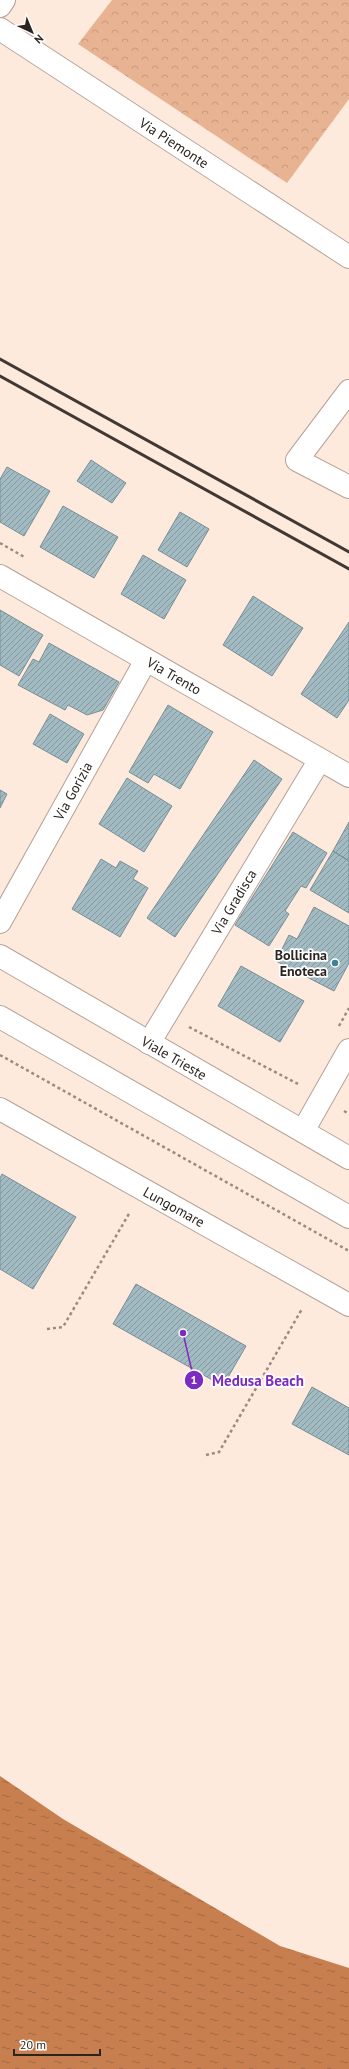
<svg xmlns="http://www.w3.org/2000/svg" width="349" height="2069" font-family="'PT Sans',sans-serif">
<defs>
<pattern id="forest-crowns" width="20" height="18" patternUnits="userSpaceOnUse"><rect width="20" height="18" fill="#e8b392"/><path d="M2 6a3 3 0 1 1 6 0M12 15a3 3 0 1 1 6 0" fill="none" stroke="#c79a7e"/></pattern>
<pattern id="water-ripples" width="26" height="14" patternUnits="userSpaceOnUse"><rect width="26" height="14" fill="#c77f4f"/><path d="M2 4q2-2 4 0t4 0M15 11q2-2 4 0t4 0" fill="none" stroke="#a26841"/></pattern>
<pattern id="building-hatch" width="6" height="6" patternUnits="userSpaceOnUse"><rect width="6" height="6" fill="#a2bbc2"/><path d="M-1 1l2-2M0 6l6-6M5 7l2-2" fill="none" stroke="#84989d"/></pattern>
</defs>
<rect width="100%" height="100%" fill="#fee9dd"/>
<path fill="url(#forest-crowns)" d="M112 0H349V99L287 183 78 44Z"/>
<path fill="url(#water-ripples)" d="M0 1776 63 1819 280 1946 349 1968V2069H0Z"/>
<path fill="url(#building-hatch)" stroke="#778f96" d="M91 460 126 483 112 503 77 481Z
M7 467 50 491 24 536 0 522V479Z
M63 506 118 537 94 578 40 547Z
M180 512 209 529 187 567 158 550Z
M143 555 186 580 164 619 121 594Z
M253 596 303 628 272 676 223 645Z
M0 610 43 635 19 676 0 665Z
M349 622V700L337 718 301 694Z
M49 643 119 682 103 710 87 715 68 705 65 710 18 685 33 659 39 662Z
M168 705 213 732 180 789 154 774 148 783 129 772Z
M50 714 84 734 67 763 33 744Z
M254 760 282 779 175 937 147 918Z
M127 778 172 806 144 852 99 824Z
M0 790 7 794 0 808Z
M349 822V861L333 851Z
M293 832 327 853 306 888 301 886 285 911 289 914 269 946 235 925Z
M333 851 349 861V913L310 890Z
M101 859 116 868 120 861 138 871 133 879 148 888 120 937 72 909Z
M314 907 349 926V963L334 991 276 961 289 935 297 939Z
M241 966 304 1001 280 1042 218 1006Z
M2 1174 76 1217 33 1289 0 1269V1178Z
M136 1284 246 1346 223 1386 113 1324Z
M312 1387 349 1408V1455L292 1424Z"/>
<g fill="none" stroke-linecap="round" stroke-linejoin="round">
<g stroke="#b5a296" stroke-width="24">
<path id="street" d="M0 6 4 0
M0 29 349 257
M349 391 297 460 349 487
M0 576 349 776
M0 922 146 660
M149 1043 319 761
M0 1109 349 1305
M303 1131 349 1050"/>
</g>
<g stroke="#b5a296" stroke-width="24">
<path id="secondary" d="M0 956 349 1158
M0 1017 349 1217"/>
</g>
<path stroke="#998a82" stroke-width="2.5" stroke-dasharray="3 3" stroke-linecap="butt" d="M0 543 26 558
M339 1026 349 1008
M189 1027 300 1085
M0 1055 349 1251
M344 1111 349 1114
M47 1329 63 1327 130 1212
M206 1455 219 1452 302 1309"/>
<use href="#street" stroke="#fff" stroke-width="22"/>
<use href="#secondary" stroke="#fff" stroke-width="22"/>
<path stroke="#413833" stroke-width="3" d="M0 359 349 552
M0 376 349 569"/>
</g>
<circle fill="#418294" stroke="#fff" stroke-width="1.5" cx="335" cy="963" r="4"/>
<g text-anchor="middle" dominant-baseline="central" stroke-width="3.5" stroke-linejoin="round" paint-order="stroke">
<g font-size="14" fill="#2c2420" stroke="#fff">
<text transform="translate(174 143) rotate(33)">Via Piemonte</text>
<text transform="translate(174 676) rotate(30)">Via Trento</text>
<text transform="translate(73 791) rotate(-61)">Via Gorizia</text>
<text transform="translate(234 902) rotate(-59)">Via Gradisca</text>
<text transform="translate(174 1058) rotate(30)">Viale Trieste</text>
<text transform="translate(174 1207) rotate(29)">Lungomare</text>
</g>
<g font-size="14" font-weight="bold" fill="#2c2420" stroke="#fff" text-anchor="end">
<text x="327" y="955">Bollicina<tspan x="327" dy="16">Enoteca</tspan></text>
</g>
</g>
<path fill="none" stroke="#7b2cbf" stroke-width="1.5" d="M183 1333L194 1380"/>
<g fill="#7b2cbf" stroke="#fff" stroke-width="1.5">
<circle cx="183" cy="1333" r="4"/>
<circle cx="194" cy="1380" r="10"/>
</g>
<g font-size="12" text-anchor="middle" font-weight="bold" fill="#fff">
<text x="194" y="1384">1</text>
</g>
<g font-size="15" text-anchor="middle" font-weight="bold" fill="#7b2cbf" stroke="#fff" stroke-width="3.5" stroke-linejoin="round" paint-order="stroke">
<text x="258" y="1386">Medusa Beach</text>
</g>
<g transform="translate(32 32) rotate(136)" stroke="#ffffff" stroke-width="3" paint-order="stroke">
<path d="M0-3L7 15L0 10L-7 15Z" fill="#2c2420"/>
<text y="-6" font-size="11" font-weight="bold" text-anchor="middle" fill="#2c2420">N</text>
</g>
<path d="M14 2049v6h86v-6" fill="none" stroke="#2c2420" stroke-width="2"/>
<text x="20" y="2049" font-size="12" fill="#2c2420" stroke="#ffffff" stroke-width="3" paint-order="stroke">20 m</text>
</svg>
